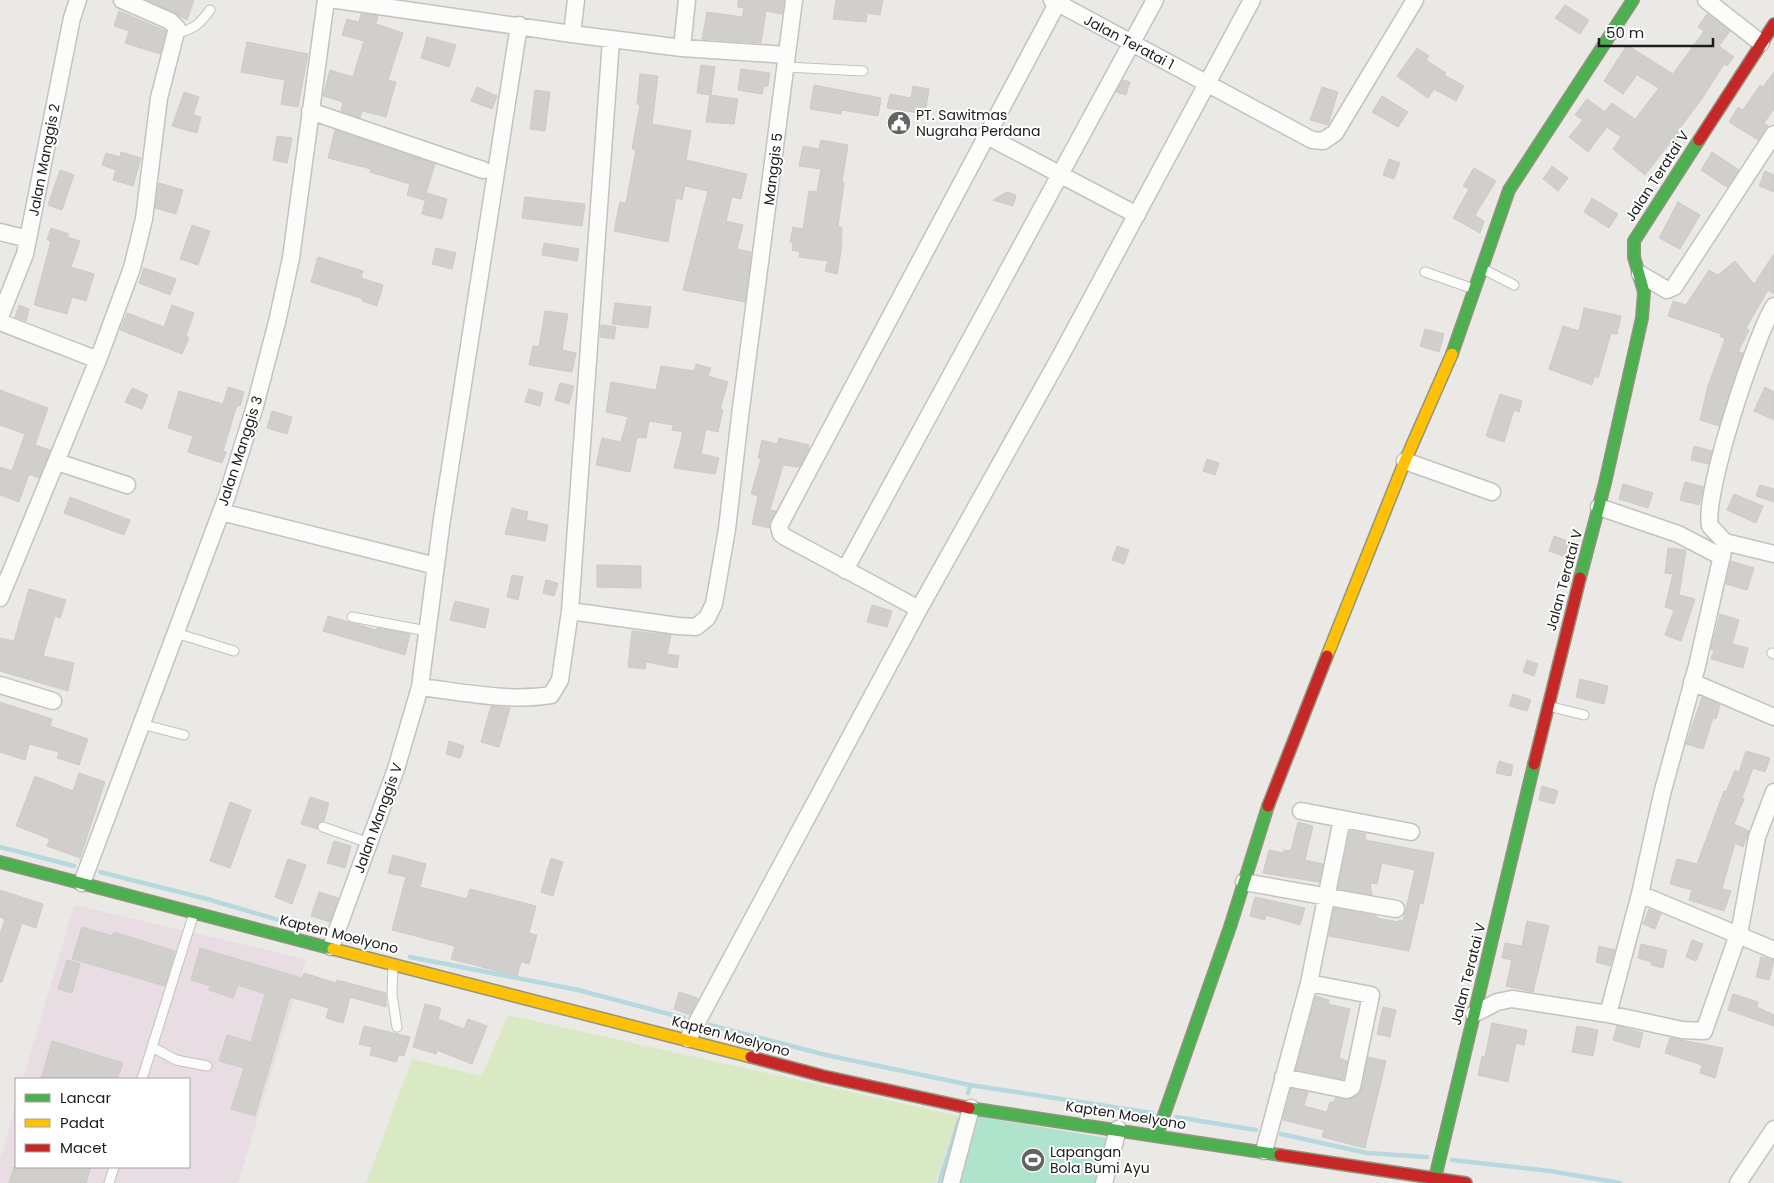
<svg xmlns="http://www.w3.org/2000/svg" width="1774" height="1183" font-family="Poppins,sans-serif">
<rect width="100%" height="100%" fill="#ebe9e5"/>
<path fill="#e9dde4" d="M74 905 306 959 238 1183H0V1161L16 1104V1167H189V1079H23Z"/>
<path fill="#d8e9c3" d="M508 1015 958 1116 935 1183H366L412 1059 482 1076Z"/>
<path fill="#b0e3cc" d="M976 1116 1107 1138 1095 1183H959Z"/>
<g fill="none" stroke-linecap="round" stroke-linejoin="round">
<path stroke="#b7d8df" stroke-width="4.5" d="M0 847 74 866
M100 872 207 899 323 933
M346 940 376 948
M410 957 578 990 684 1018
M710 1025 826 1055 970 1085 1152 1113
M968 1093 970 1085
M1176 1117 1256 1130
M1281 1134 1367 1153 1427 1157
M1452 1160 1550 1171 1620 1183
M939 1183 959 1120"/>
</g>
<path fill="#d1cfcc" stroke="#cecac6" d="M147 0H194L187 20Z
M738 0H784L782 14 766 11 761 43 702 39 707 12 742 17 744 8 738 7Z
M836 0H883L880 15 867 13 866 22 833 19Z
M1565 5 1589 20 1580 34 1555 18Z
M119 11 166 31 160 54 125 43 129 31 114 26Z
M361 14 378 16 376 24 403 33 388 80 396 82 386 117 362 111 360 118 341 111 343 102 323 96 330 70 353 77 364 41 342 35 347 19 359 22Z
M1707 14 1730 31 1719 46 1734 57 1727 66 1724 64 1701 100 1680 128 1684 130 1674 145 1670 143 1645 175 1613 149 1621 137 1607 127 1588 152 1569 137 1583 120 1575 115 1587 99 1605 112 1612 103 1635 119 1659 88 1637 75 1623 94 1604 81 1627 45 1673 74 1704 31 1698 27Z
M427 37 456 45 449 67 421 58Z
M247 42 308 54 298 107 281 104 285 80 241 72Z
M1417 48 1429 56 1426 60 1446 73 1444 75 1464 86 1456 101 1434 89 1428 98 1397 76Z
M701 65 715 67 711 95 697 93Z
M741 69 770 73 768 86H764L762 94 738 90Z
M1774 72V109L1764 123 1768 126 1758 140 1729 122 1738 107 1743 110 1760 85 1763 87Z
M640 74 658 76 652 124 691 131 686 160 747 174 741 199 732 197 726 221 743 225 737 249 751 252 745 302 683 290 708 191 685 186 682 200 676 198 668 242 614 231 620 202 626 203 636 149H632L640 105 637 104Z
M1123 80 1130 82 1126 95 1116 92Z
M814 85 881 98 878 116 842 110 841 114 810 109Z
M913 86 929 89 925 114 887 108 890 94 911 98Z
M477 87 497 96 492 109 471 101Z
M1322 87 1338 92 1328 125 1310 120Z
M535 90 550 92 545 131 530 129Z
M184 92 199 97 193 115 201 117 197 133 172 126Z
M710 95 738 99 734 124 706 122Z
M1382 96 1408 112 1398 127 1372 112Z
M335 130 435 164 424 200 407 195 410 184 370 172 371 169 328 158Z
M277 136 292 138 287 163 273 160Z
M821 140 848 145 842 182 844 183 838 227H842L841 245 842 246 837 274 825 271 828 261 799 257 800 252 792 250 793 242H790L793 227 803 229 809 191 817 192 821 169 799 166 803 146 819 149Z
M121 152 141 158 133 186 113 180 116 170 102 165 106 153 120 157Z
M1712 152 1739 170 1727 187 1701 170Z
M1389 159 1400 163 1394 179 1383 175Z
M1552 166 1568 178 1558 191 1543 179Z
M1474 168 1496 181 1475 215 1484 221 1480 233 1453 218 1469 189 1463 186Z
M60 170 74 175 62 210 48 205Z
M1765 171 1774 175V192L1759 186Z
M159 183 183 190 176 214 155 208Z
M1007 192 1016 195 1013 206 993 200Z
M427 193 447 199 442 219 422 214Z
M525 197 585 204 582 226 522 218Z
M1592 198 1618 214 1609 228 1584 212Z
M1678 202 1700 215 1680 249 1659 238Z
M192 225 210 231 198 265 180 259Z
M51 228 69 234 67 237 80 241 71 267 94 274 86 301 72 297 67 314 34 305 51 241 47 240Z
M544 243 579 249 577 261 542 255Z
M436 248 456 253 452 269 432 264Z
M1774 254V294L1768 290 1746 328 1749 330 1738 352 1743 353 1719 426 1700 420 1708 386 1725 339 1720 336 1721 334 1668 316 1673 301 1686 305 1709 270 1718 275 1735 261 1754 284Z
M318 257 363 271 361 278 383 285 377 306 362 301 363 299 311 282Z
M144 268 176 279 170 295 139 283Z
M615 303 651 307 648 328 612 324Z
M19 305 29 309 26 321 15 317Z
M172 305 194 313 186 336 189 338 182 354 120 330 127 313 164 327Z
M1584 308 1621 316 1617 334 1611 333 1598 378 1594 376 1592 385 1549 369 1563 326 1579 331Z
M545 311 568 314 562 350 576 353 572 372 529 365 533 346 539 347Z
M601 325 616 327 614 339 600 337Z
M1425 329 1444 334 1439 352 1420 346Z
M696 364 711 368 708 376 728 382 720 409 723 410 718 432 706 429 701 454 719 458 715 474 674 468 683 432 672 430 673 425 649 421 646 438 637 437 630 472 596 465 602 438 621 442 628 417 606 412 611 382 656 390 661 366 694 371Z
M560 383 574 386 569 404 555 400Z
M228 387 244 392 240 406 237 405 223 451 226 452 222 463 188 452 193 436 168 428 179 391 223 404Z
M1765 387 1774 392V420L1754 411Z
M132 388 148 395 142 409 125 402Z
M529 389 543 393 540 406 525 402Z
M0 390 48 408 35 445 50 450 39 478 29 474 19 502 0 495V467L12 471 25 434 0 425Z
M1500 394 1522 401 1519 412 1514 410 1504 442 1486 436Z
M272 411 292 417 287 434 267 428Z
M779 438 809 445 808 451 799 467 783 465 770 510 776 511 769 528 752 524 758 496 751 494 761 459 758 458 762 440 777 444Z
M1694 446 1712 451 1708 464 1691 460Z
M1207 459 1219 463 1215 475 1203 471Z
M1685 482 1704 487 1699 505 1680 500Z
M1623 484 1653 493 1648 508 1619 499Z
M1760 485 1774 489V502L1756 496Z
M1734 494 1763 506 1756 523 1727 510Z
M70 497 130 520 124 535 64 513Z
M512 508 528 512 526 520 548 525 545 541 505 534Z
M1554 536 1571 542 1566 557 1549 551Z
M1117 546 1129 550 1124 564 1112 560Z
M1668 548 1686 550 1679 595 1695 599 1681 641 1665 635 1674 610 1665 607 1673 574 1665 573Z
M1731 561 1754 568 1747 590 1726 584Z
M597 565 641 566V588L597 587Z
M512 575 523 577 518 600 507 597Z
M546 580 558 583 554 596 543 593Z
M29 589 66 600 60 618 55 616 43 656 74 663 68 691 0 671V638L14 641Z
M455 601 489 609 485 628 450 620Z
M872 605 892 611 887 627 867 622Z
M1720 614 1739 620 1732 644 1748 648 1743 668 1711 659 1714 650 1711 649Z
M328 616 376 630 377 628 410 634 405 655 323 631Z
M632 631 671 635 667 654 679 656 677 668 646 662 645 669 628 667Z
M1527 660 1538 664 1534 676 1523 672Z
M1580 679 1608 686 1604 704 1576 697Z
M1513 694 1531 700 1527 711 1509 706Z
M1702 697 1720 705 1716 719 1713 718 1703 749 1686 744Z
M0 702 52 719 50 726 88 739 79 765 57 758 59 752 29 744 25 760 0 752Z
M491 706 510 708 499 747 481 742Z
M449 741 464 746 460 758 446 754Z
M1746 751 1770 758 1765 772 1753 768 1742 798 1744 799 1734 824 1749 831 1743 847 1735 843 1722 889 1731 891 1724 911 1689 900 1692 890 1670 884 1677 859 1697 864 1724 791 1726 792 1735 770 1739 772Z
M1499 761 1513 765 1511 776 1496 773Z
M79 773 105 782 80 858 47 846 50 839 16 826 35 776 73 791Z
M1542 786 1558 791 1554 804 1539 800Z
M310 797 329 803 324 821 319 823 317 829 301 824Z
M230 802 251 810 230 868 210 861Z
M1298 822 1313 826 1305 860 1323 864 1319 882 1263 873 1269 850 1283 853 1284 850 1291 851Z
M1350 831 1366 834 1365 840 1434 853 1423 904 1420 903 1409 951 1329 936 1334 908 1376 916 1377 918 1398 922 1399 920 1403 921 1415 870 1382 863 1377 884 1370 883 1372 895 1338 889Z
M334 841 351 846 345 868 327 863Z
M393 855 426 864 420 887 467 899 470 889 536 906 529 933 537 935 529 964 521 962 517 976 451 959 455 946 392 930 406 877 388 873Z
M551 858 563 862 553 896 541 892Z
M288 859 306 865 292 904 275 897Z
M0 890 43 904 36 928 22 923 2 982H0V934L5 919 0 917Z
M319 892 338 898 330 922 311 916Z
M1255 897 1305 908 1300 925 1266 915 1265 920 1250 916Z
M1649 909 1661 914 1655 929 1643 924Z
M1527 921 1549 926 1533 992 1506 986 1512 960 1502 958 1505 943 1522 946Z
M82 927 112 936 114 932 175 951 165 986 72 959Z
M1692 940 1703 944 1696 961 1686 957Z
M1641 944 1667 950 1663 968 1651 965 1652 962 1638 958Z
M1599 946 1615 950 1610 966 1596 962Z
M200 948 302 978 304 973 336 983 337 980 386 993V1007L350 997 343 1023 326 1018 329 1008 290 997 255 1116 231 1109 244 1068 219 1061 227 1035 251 1042 265 994 238 985 233 998 209 990 210 986 191 980Z
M1761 957 1774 960 1769 980 1756 977Z
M67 960 80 964 72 993 58 989Z
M679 992 698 998 690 1015 674 1009Z
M1733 994 1758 1002 1757 1007 1774 1015V1026L1728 1010Z
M1316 996 1329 1000 1328 1004 1350 1009 1339 1058 1347 1061 1343 1079 1296 1069Z
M425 1004 441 1008 438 1019 464 1029 468 1019 487 1026 472 1064 437 1050 436 1054 413 1047Z
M1383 1007 1396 1010 1390 1037 1377 1034Z
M1492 1023 1527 1030 1524 1045 1516 1043 1508 1082 1478 1075 1482 1056 1485 1057Z
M364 1026 410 1037 404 1056 399 1055 396 1062 370 1055 372 1047 359 1044Z
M1577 1026 1598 1030 1593 1056 1572 1052Z
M1617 1026 1643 1033 1639 1048 1613 1040Z
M1670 1038 1723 1048 1715 1078 1700 1073 1702 1065 1665 1053Z
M52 1041 123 1063 117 1079H41Z
M1368 1057 1386 1061 1365 1148 1322 1137 1324 1130 1283 1120 1291 1089 1308 1092 1304 1106 1327 1112 1330 1102H1334L1335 1098 1346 1100 1357 1096 1362 1089Z
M14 1167H91L86 1183H9Z"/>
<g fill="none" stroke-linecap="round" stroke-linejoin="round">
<g stroke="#c3c2c1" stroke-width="11">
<path id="lane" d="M176 33C193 30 200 24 210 10
M786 67 863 71
M1483 269 1514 285
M1425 272 1474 289
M352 617 427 631
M176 633 234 651
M1772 653 1774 654
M1548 706 1584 715
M141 724 184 735
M323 827 369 843
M393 965 392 995 397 1027
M152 1047 176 1060 207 1066
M142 1079 194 913
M109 1183 114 1167"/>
</g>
<g stroke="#c3c2c1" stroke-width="19">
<path id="street" d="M337 0 572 34 576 0
M1052 0 1312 140 1323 141 1335 133 1415 0
M1706 0 1761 43
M572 34 682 48 787 55
M682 48 687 0
M310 111 483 170
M985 135 1137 215
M0 232 28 239
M1640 274 1667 290 1674 287 1774 134
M0 317 25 254 72 18 78 0
M0 322 98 360
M1405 461 1492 492
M57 462 127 485
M1599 507 1678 534 1722 557
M221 512 436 566
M1725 542 1774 554
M845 570 1155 0
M0 598 98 360 132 268 144 219 159 98 177 28 170 21 122 0
M919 609 785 537 781 534 779 526 1059 0
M570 611 678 626 696 627 707 618 714 604 727 529 740 416 794 0
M1692 682 1774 717
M0 685 53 701
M420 687C463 692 508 702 551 695L560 680 570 611 611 40
M1301 811 1411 832
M1244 882 1396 909
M82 883 227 496 255 406 277 322 291 258 326 0
M1640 894 1774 950
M331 947 396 769 420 687 442 519 519 25
M1474 1014 1497 1002 1512 999 1608 1014 1640 894 1662 794 1697 666 1725 542 1710 526C1703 494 1755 337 1774 306
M1608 1014 1682 1030 1704 1031 1740 929 1757 837 1774 792
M688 1039 919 609 1060 357 1252 0
M1283 1077 1347 1090 1352 1087 1371 995 1309 983
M1264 1151 1309 983 1342 819
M951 1183 971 1108
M1104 1183 1118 1129
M1738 1183 1774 1129"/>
</g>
<g stroke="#93947d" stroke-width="14">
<path id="fast" d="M1452 354 1509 190 1633 0
M1580 578 1605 483 1642 318 1644 292 1634 257V241L1699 140
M0 862 333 949
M969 1108 1280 1155
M1157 1135 1230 927 1268 806
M1435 1178 1534 764"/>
</g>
<g stroke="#93947d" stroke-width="14">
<path id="slow" d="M1327 656 1405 461 1452 354
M333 949 751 1057"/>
</g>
<g stroke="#93947d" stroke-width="14">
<path id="jam" d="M1699 140 1774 24
M1534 764 1580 578
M1268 806 1327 656
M751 1057 823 1076 969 1108
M1280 1155 1466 1183"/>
</g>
<use href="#lane" stroke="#fcfcfb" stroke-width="9"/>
<use href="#street" stroke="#fcfcfb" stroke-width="16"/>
<use href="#fast" stroke="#4caf50" stroke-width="11"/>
<use href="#slow" stroke="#ffc107" stroke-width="11"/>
<use href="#jam" stroke="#c62828" stroke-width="11"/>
</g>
<defs>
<g id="civic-disc" transform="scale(1.25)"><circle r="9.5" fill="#646462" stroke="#fff"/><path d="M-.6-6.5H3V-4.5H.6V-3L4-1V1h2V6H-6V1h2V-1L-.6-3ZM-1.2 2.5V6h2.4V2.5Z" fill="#fff"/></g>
<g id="stadium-disc" transform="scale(1.25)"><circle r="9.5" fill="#646462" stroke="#fff"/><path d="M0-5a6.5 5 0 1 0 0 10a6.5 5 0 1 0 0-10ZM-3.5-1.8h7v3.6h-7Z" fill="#fff"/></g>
</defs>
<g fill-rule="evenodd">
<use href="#civic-disc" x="899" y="123"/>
<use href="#stadium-disc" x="1033" y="1160"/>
</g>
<g text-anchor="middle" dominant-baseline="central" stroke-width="4" stroke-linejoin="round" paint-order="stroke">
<g font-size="14" fill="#1c1c1c" stroke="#fff">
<text transform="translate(1129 42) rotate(28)">Jalan Teratai 1</text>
<text transform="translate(44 160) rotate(-79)">Jalan Manggis 2</text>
<text transform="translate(773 169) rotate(-83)">Manggis 5</text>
<text transform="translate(1657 176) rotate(-57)">Jalan Teratai V</text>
<text transform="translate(240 451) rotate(-72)">Jalan Manggis 3</text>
<text transform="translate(1564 580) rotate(-75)">Jalan Teratai V</text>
<text transform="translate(378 818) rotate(-70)">Jalan Manggis V</text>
<text transform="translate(339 934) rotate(14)">Kapten Moelyono</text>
<text transform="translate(1468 974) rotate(-76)">Jalan Teratai V</text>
<text transform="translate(731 1036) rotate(15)">Kapten Moelyono</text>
<text transform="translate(1126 1115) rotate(9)">Kapten Moelyono</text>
</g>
<g font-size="14" fill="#1c1c1c" stroke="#fff" text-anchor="start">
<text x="916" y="115">PT. Sawitmas<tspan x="916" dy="16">Nugraha Perdana</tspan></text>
<text x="1050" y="1152">Lapangan<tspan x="1050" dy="16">Bola Bumi Ayu</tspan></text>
</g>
</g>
<rect x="15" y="1078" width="175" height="90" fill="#ffffff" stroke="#a4a4a4"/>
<rect x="25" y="1094" width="25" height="8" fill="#4caf50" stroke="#a4a4a4"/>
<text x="60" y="1103" font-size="15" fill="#1c1c1c">Lancar</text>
<rect x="25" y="1119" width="25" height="8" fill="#ffc107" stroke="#a4a4a4"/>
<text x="60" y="1128" font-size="15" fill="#1c1c1c">Padat</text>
<rect x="25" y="1144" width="25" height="8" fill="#c62828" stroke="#a4a4a4"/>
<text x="60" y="1153" font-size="15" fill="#1c1c1c">Macet</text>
<path d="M1599 38v8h114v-8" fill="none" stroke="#1c1c1c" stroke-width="2.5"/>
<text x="1606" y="38" font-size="15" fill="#1c1c1c" stroke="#ffffff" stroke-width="4" paint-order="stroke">50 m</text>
</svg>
